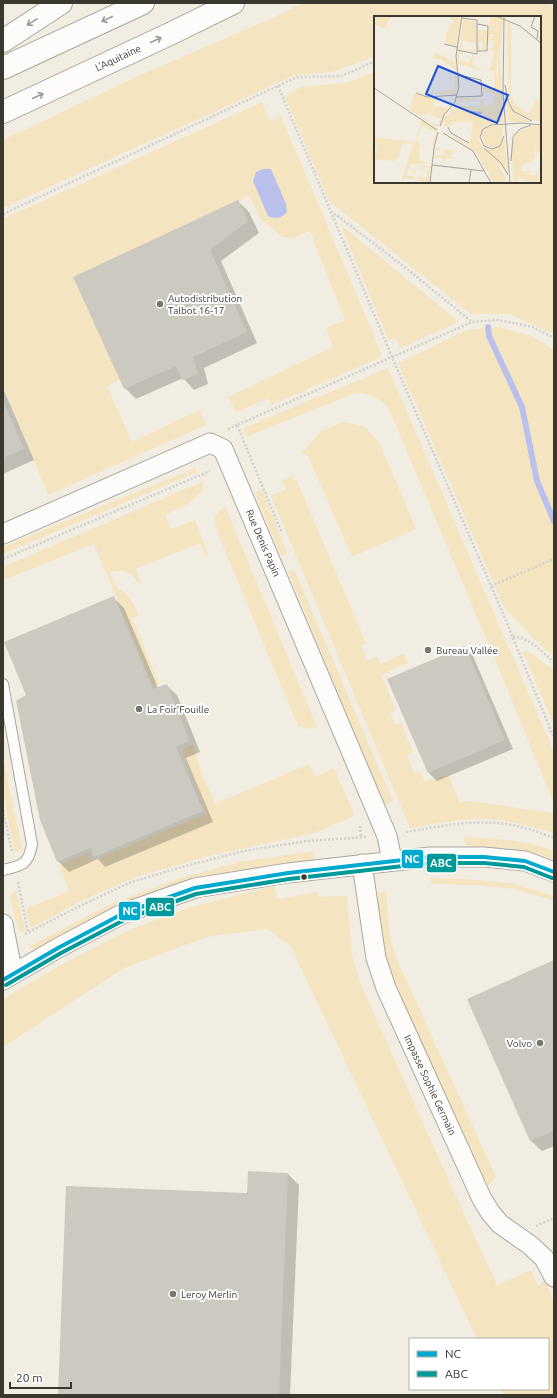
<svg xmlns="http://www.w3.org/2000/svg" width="557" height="1398" font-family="Ubuntu,sans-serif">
<rect width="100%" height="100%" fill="#f1ede3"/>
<path fill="#f4e5c0" d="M302 3H550L554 11V334L509 314H471L329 201 286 99 287 94 302 87 349 82 375 71V182H540V17H375V56L332 72 295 75 3 208V140L136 77 277 16Z
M262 102 270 121 281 116 380 350 381 357 272 405 268 398 237 412 228 397 333 347 326 328 345 320 310 231 293 238 282 237 261 219 249 196 73 277 120 380 107 386 132 442 199 410 206 425 48 495 3 385V219Z
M340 224 459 322 400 348 396 338 389 341Z
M499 327 532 336 554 350V656L542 647 505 609 398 363 467 330Z
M388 368 554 752V804L495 659 388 407C377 397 371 394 356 393L246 437 243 428Z
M344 422 364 426 379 442 416 529 352 557 308 456 300 452 305 450 320 432Z
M195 468 197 472 3 554V547Z
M290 477 297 481 366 643 361 646 367 660 377 657 380 664 404 654 407 663 381 675 396 710 390 713 396 725 401 723 413 752 407 755 414 773 420 771 424 781 448 775 460 803 468 801 554 813V833C532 827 510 820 487 819 461 818 435 824 410 828L271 496 286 490 282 481Z
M202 482 203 491 188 504 165 515 171 529 195 520 208 553 206 557 200 543 136 569 141 583 139 584C131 571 125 569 110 572L117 588C129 593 133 604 139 615L132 618 158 682 166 679 154 686 94 544 3 580V567Z
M262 490 287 553 281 556 255 493Z
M225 506 317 727 308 729 298 726 221 541C215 524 209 519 225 506Z
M294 569 393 801 384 805 288 571Z
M526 650 554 670V725L523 652Z
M193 744 202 774 215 804 309 764 315 777 334 768 355 816 311 834 209 856 133 878 79 902 31 928 26 909 69 891 59 865 88 853 92 861 207 813 182 750Z
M3 756 22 849 15 852 3 794Z
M464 837C495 838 524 840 554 850V860L531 852 503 848 466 846Z
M314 851 315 860 261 868 39 951 28 947 113 903 178 879 239 862Z
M430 878 469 879 514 884 554 896V901L515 889 475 885 431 884Z
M274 886 277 899 317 892 320 897C329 897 338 895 347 896L352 955 362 987 454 1192 497 1285 531 1270 538 1286 545 1280 554 1302V1395H504L501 1389H548V1339H477L291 947 268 929 207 937 124 968 3 1047V999L59 966 128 931 190 907Z
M16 890 25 932H20L15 918 10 896Z
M386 891 390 938 397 960 496 1177 487 1187 387 968 379 926 378 893Z"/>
<path fill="#bac0ec" d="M263 169H271L286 204 287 212C280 219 276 219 268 216L253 181 256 172Z"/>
<path fill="#0003" d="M238 201 249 212 259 233 221 261 257 343 204 368 208 384 194 390 183 378 136 399 125 388Z
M3 388 34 460 3 474Z
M113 597 124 608 158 688 166 685 177 695 200 752 186 758 213 822 105 867 98 859 69 872 58 861 27 696Z
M465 647 473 656 513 749 437 781 429 773Z
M554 963V1146L542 1151 531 1141Z
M288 1174 299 1185 290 1395H59L248 1194Z"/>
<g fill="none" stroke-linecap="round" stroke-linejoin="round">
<path stroke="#bac0ec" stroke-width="6" d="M488 327 489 336 522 407 537 481 554 521"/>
</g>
<path fill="#ccc9c1" d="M238 200 248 221 210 250 247 332 193 357 198 374 182 380 176 366 124 389 73 277Z
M3 401 24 449 3 458Z
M114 596 153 689 167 684 190 741 176 747 203 811 94 857 90 848 57 862 40 820 16 701 26 695 4 642Z
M465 646 505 740 428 773 387 679Z
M554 960V1131L530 1141 467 999Z
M248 1171 288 1173 279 1395H58L66 1186 247 1193Z"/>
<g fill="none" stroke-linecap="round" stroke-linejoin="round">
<g stroke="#a9a69e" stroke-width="12">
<path id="lane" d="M3 684 32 844C29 864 22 866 3 870"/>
</g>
<g stroke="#a9a69e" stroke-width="21">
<path id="street" d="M3 534 210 443 223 449 387 836 392 860
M362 864 376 958 386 988 482 1199 490 1212 500 1224 530 1245 544 1258 554 1277
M3 924 13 974
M3 980 58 948 124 913 195 888 288 873 430 857H484L525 861 554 872"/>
</g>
<g stroke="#a9a69e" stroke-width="24">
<path id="highway" d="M3 41 61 3
M3 68 143 3
M3 112 172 33 233 3"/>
</g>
<path stroke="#d0d0cd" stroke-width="2.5" stroke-dasharray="2 2" stroke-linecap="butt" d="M278 86 392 357 504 616 554 738
M331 211 406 268 472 322
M3 214 297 77 342 76 375 61
M228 429 237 425
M281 531 237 425 472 322 498 320 533 327 554 338
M3 559 210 471
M491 586 554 559
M513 637C530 637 541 651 554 662
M3 810 12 852
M360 826 361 838
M406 832C445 825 485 817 525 828 535 830 545 835 554 838
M18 882 28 933
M25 934 80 906 129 883 185 866 244 851 307 841 367 837
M536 1226 554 1218"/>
<use href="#lane" stroke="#fdfcfb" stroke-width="10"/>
<use href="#street" stroke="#fdfcfb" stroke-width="19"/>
<use href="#highway" stroke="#fdfcfb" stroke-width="22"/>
<g stroke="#fff" stroke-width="7">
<path id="bus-1" d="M3 980 58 948 124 913 195 888 288 873 430 857H484L525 861 554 872"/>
</g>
<g stroke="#fff" stroke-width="7">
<path id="bus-2" d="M6 985 61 953 126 919 196 894 289 879 430 863H484L524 867 552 878"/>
</g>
<use href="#bus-1" stroke="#00a9ce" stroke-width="4"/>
<use href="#bus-2" stroke="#099" stroke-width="4"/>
</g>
<defs><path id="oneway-shaft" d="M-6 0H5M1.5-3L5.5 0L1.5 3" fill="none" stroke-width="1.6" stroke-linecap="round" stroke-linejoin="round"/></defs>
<g stroke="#9c9a95">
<use href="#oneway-shaft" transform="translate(107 19) rotate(155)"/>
<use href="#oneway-shaft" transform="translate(32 22) rotate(148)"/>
<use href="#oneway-shaft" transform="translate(156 40) rotate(-25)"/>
<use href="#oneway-shaft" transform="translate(38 96) rotate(-25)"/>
</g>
<g fill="#7a776e" stroke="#fff" stroke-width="1.5">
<circle cx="160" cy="304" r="4"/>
<circle cx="428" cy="650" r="4"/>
<circle cx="139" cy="709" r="4"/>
<circle cx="540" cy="1043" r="4"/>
<circle cx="173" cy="1294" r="4"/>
</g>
<circle fill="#3a372f" stroke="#fff" stroke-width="1.5" cx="304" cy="877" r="3.5"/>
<g text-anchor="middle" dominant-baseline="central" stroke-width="4" stroke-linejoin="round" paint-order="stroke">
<g font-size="10" fill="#3a372f" stroke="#fff">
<text transform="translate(118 58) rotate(-25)">L'Aquitaine</text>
<text transform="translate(263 543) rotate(67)">Rue Denis Papin</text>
<text transform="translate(430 1085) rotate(65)">Impasse Sophie Germain</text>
</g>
<g font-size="10" fill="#3a372f" stroke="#fff" text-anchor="start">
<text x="168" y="298">Autodistribution<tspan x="168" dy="12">Talbot 16-17</tspan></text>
<text x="436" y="650">Bureau Vallée</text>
<text x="147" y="709">La Foir'Fouille</text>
<text x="532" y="1043" text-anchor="end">Volvo</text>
<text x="181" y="1294">Leroy Merlin</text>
</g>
</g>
<g transform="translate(374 16)">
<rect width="167" height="167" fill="#f1ede3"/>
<path d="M2 0H17L11 13 0 8ZM74 0H85L87 3 82 30 72 28V18L79 5ZM117 0 123 1V13H115V9L105 8 104 7 105 5V8H115ZM124 2 129 3 126 39 129 106 111 109 104 121 107 129 123 145 134 167H120L102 136 72 116V115L73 113 75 117 95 129 99 106H82L73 111 69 109V104L70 108 71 110 70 104 77 106 70 104 71 101 81 92 86 82H104V84L93 86 87 84 82 90H106L107 82 108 84 110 82 111 90 119 87V77L110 76 109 81 108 71H121L120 57 108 53 122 57 124 66V32L122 56 96 49 108 54 84 48 83 37 85 34 91 37 88 36 89 40 85 37V44L95 47 98 42 89 40 98 41V38L93 36 100 38 98 49 116 54 120 37 115 32H120V25L115 24 114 30V23H118L119 19 115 18 117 22H114L115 13 124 14V23ZM89 3 102 5V30L101 27 89 25 87 33 99 34 101 31V36L85 33ZM133 4 137 6V75L140 88 155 98 163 83 167 84V106L150 101 139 93 135 84ZM108 9 104 10V14L114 15 112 34H108L109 26H103L107 34 103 33 104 10ZM61 36 81 46 83 55 66 43 59 42 56 46ZM81 57 85 66 82 78H45L80 74ZM40 78 61 82V89L53 90H61L58 96 46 100 58 107 63 108 66 105 63 110 67 105 64 110 59 109 36 94ZM132 81 143 99 158 106H134ZM63 90 75 91 68 103 56 99ZM48 103 64 116 59 129H55L59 127 62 117 48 109 42 125 46 128 40 127 48 129 45 131 46 144 54 147 36 149 34 153 42 154 41 159 38 158 40 155 34 154 31 160H40L41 163 31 162 27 167 39 128 28 127 25 141 20 145 0 143 3 132 0 128V134V121L41 126ZM129 109 128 124 121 132 111 130 107 118 114 111ZM156 110H167V136L162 137 161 127V137H156L161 138V143L154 142 161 144 147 149V155H154L155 151V159H162V156L167 155V159L164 156 165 166 156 167 144 160 145 167H140L137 134 142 118ZM131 122V132L134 158 112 132 118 134ZM62 131 66 132 62 136V139H71L69 133 84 135 79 134 77 141 83 143 72 142 71 147 67 141 60 143ZM45 149V153L55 154V150L48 153 47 149 57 150 55 167 43 164 46 161 51 163 53 158V155L44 154Z" fill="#f4e5c0"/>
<path fill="none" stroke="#bac0ec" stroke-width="2" d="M96 96 108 97"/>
<path fill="none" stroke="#a8a49b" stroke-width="1" d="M122 0 146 10 167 27M130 0 129 77 136 167M161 0 157 11 164 15 163 23M70 28 83 31M83 34 103 38V4L88 2M103 35H113L114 10 103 8M131 69 134 85 139 95 158 105M0 72 63 114M42 77 53 81 83 79M83 81 108 80 107 64 85 59M66 110 70 99 81 86 85 70 82 40 88 0M74 111 77 117 95 127M69 117 99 135 117 167M130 120 126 130 118 133 110 130 106 121 109 113 117 109 148 107 167 109M60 132 64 116M110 132 127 147 134 159M137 145 139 121 146 113 157 109M58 149 110 155M56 167 60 132M95 167 97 154"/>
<path fill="#1d4ed8" fill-opacity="0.15" stroke="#1d4ed8" stroke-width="2" d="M64 50 134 79 123 107 52 78Z"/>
<rect width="167" height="167" fill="none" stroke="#3a372f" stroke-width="2"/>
</g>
<g stroke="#fff" stroke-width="1.5">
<rect x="401" y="849" width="23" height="20" rx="4" fill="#00a9ce"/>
<rect x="426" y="853" width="31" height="20" rx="4" fill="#099"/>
<rect x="145" y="897" width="30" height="20" rx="4" fill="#099"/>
<rect x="118" y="901" width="23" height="20" rx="4" fill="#00a9ce"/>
</g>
<g font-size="11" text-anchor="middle" font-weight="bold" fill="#fff">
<text x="412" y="863">NC</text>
<text x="441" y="867">ABC</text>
<text x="160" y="911">ABC</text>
<text x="130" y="915">NC</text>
</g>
<rect width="557" height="1398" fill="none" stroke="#3a372f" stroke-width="8"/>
<rect x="409" y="1338" width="140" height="52" fill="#ffffff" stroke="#b0afac"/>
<rect x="417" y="1351" width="20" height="6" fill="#00a9ce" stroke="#b0afac"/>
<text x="445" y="1358" font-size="12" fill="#3a372f">NC</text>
<rect x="417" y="1371" width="20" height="6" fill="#009999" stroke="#b0afac"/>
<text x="445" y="1378" font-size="12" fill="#3a372f">ABC</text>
<path d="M10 1382v6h61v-6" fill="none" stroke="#3a372f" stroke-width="2"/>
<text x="16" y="1382" font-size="12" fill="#3a372f" stroke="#ffffff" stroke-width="3" paint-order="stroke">20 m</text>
</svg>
